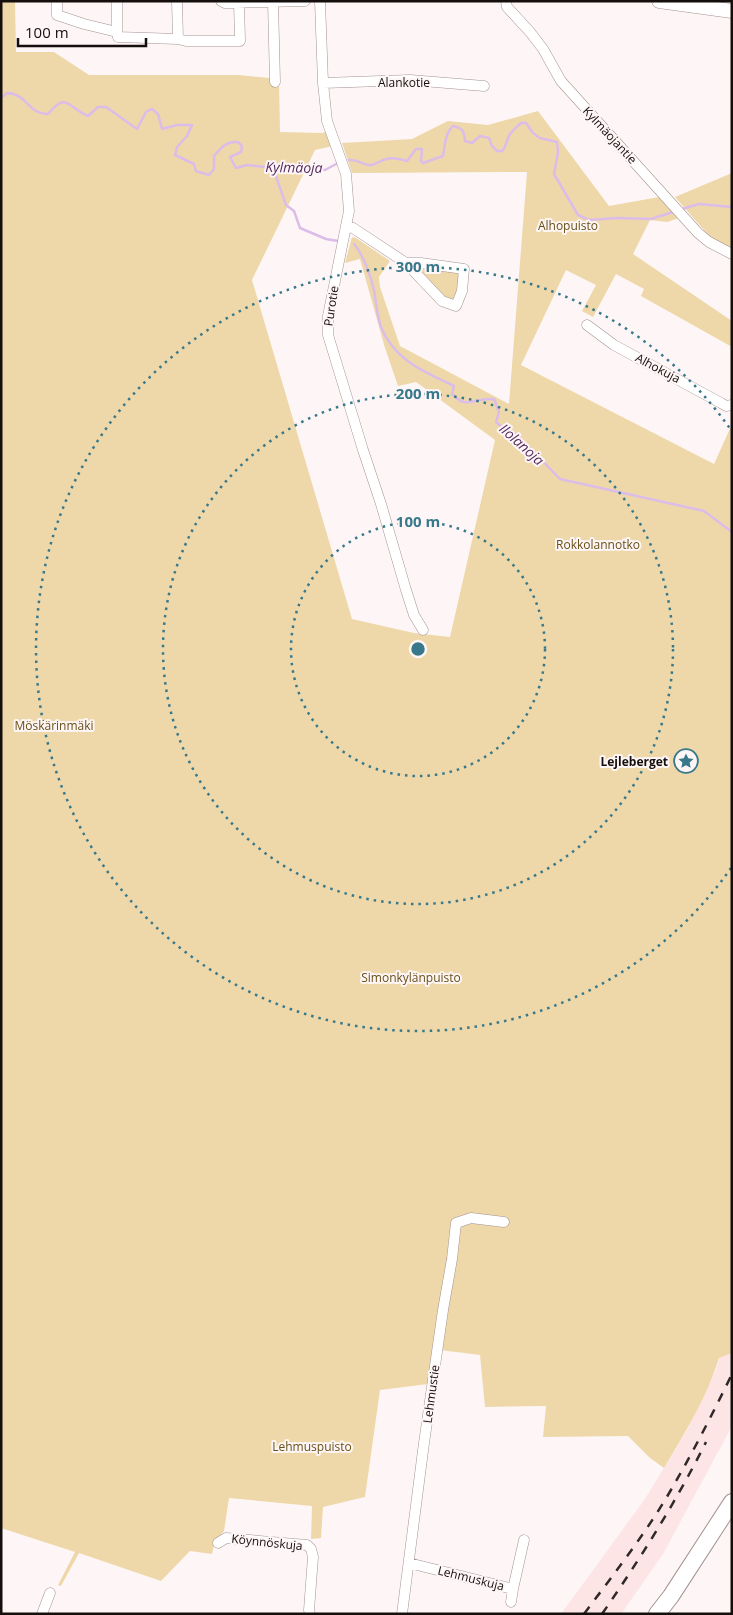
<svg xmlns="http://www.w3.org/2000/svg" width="733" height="1615" font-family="'Open Sans',sans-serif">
<rect width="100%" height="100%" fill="#fef6f6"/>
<path fill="#fce5e4" d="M732 1316V1426L663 1554 621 1614H561L645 1499 686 1432 715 1372Z"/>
<path fill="#eed8a9" d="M1 1H15L16 52H54L89 75H239L279 79 280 132 322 133 328 131 333 146 315 150 252 280 352 619 414 633 450 637 495 440 416 382 398 386 385 348 360 259 345 263 352 237 356 238 390 261 379 277 380 287 400 346 509 404 527 172 352 173 342 143 412 139 448 121 488 125 538 111 609 206 659 197 679 218 667 222 650 220 633 254 732 321V347L641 296 644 289 616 274 593 317 582 311 596 285 566 270 521 365 714 464 732 424V1353L719 1358C707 1397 685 1433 664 1468L650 1458 628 1436 543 1437 546 1406 485 1407 480 1355 440 1350 428 1384 380 1390 365 1497 323 1507 321 1538 311 1539 312 1506 229 1498 224 1531 215 1541 212 1554 190 1551 161 1581 79 1553 61 1586 58 1585 75 1552 1 1528Z
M732 173V248L710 237 675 197Z
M419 267 455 270 460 275 457 297 452 300 446 299 418 271Z"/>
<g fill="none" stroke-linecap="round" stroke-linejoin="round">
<path stroke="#dcbce8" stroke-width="2.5" d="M1 98 7 93C28 94 27 114 48 114 67 91 67 107 88 116L98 107H106L137 129 146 112 152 109 158 114 162 129 177 125H192L187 136 177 147 175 155 194 164 196 171 209 175 214 169V156C222 147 226 141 238 142L242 146 241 152 230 157 236 168 247 165 265 167 282 164 294 169 308 167 325 170 338 163
M349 160C357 159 361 164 368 165 376 166 379 160 387 159 393 157 400 159 407 161L416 149H422L421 161 423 163 443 156C445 146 445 133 453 126 463 128 464 131 465 141L472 143 480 136 489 138 492 146 497 151H502C507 146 506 141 509 136 512 130 517 127 521 123H526L533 133 540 138 557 142 558 152 554 174 578 215 589 220 617 218 651 219 673 212
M272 165 286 205 294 211 300 228 326 239 338 241
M682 209 699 204 732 207
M354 244C363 254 371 277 374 290 376 302 377 316 381 327 394 360 425 372 454 386L452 394C464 406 467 402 481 400 485 399 490 399 494 399L499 412 496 422 502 427 517 435 560 479 704 511 732 532"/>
<g stroke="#a49291" stroke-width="11">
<path id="street" d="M57 1V15L84 24 117 32
M117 1V32
M177 1 178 39
M221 1 225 3 305 1
M320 1 323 83 327 121 346 174 349 211 328 316V335L363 450 381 504 406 590 414 615 423 630
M506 1 507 7 530 32 543 49 561 81 698 233 709 242 732 254
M273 2 275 82
M117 32 118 37 178 39 186 41H240L239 2
M323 83 410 80 484 86
M347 227 353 228 406 263 442 301 456 306 462 291 464 269 421 263H406
M587 325 614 345 721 403 726 406 732 405
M218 1543 226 1538 307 1545 311 1549 313 1557 309 1610 310 1614
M409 1563 513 1589 524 1540
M511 1602 513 1589
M42 1614 50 1593
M402 1614 424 1443 443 1310 452 1259 456 1223 471 1218 504 1222"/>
</g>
<g stroke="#a49291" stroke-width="15">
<path id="secondary" d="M659 1 732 11"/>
</g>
<g stroke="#a49291" stroke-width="18">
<path id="primary" d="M657 1614 671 1596 732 1502"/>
</g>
<use href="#street" stroke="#fff" stroke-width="10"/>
<use href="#secondary" stroke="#fff" stroke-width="14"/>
<use href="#primary" stroke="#fff" stroke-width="16"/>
<path stroke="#2f2928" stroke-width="2.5" stroke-dasharray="9 9" stroke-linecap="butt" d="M584 1614C613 1575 643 1537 668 1495 691 1456 712 1415 732 1374
M602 1614C640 1559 676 1502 706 1442"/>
</g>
<g fill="none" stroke="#37788b" stroke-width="2.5" stroke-dasharray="2.5 5">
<circle cx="418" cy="649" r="127"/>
<circle cx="418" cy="649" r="255"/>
<path d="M731 868A382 382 0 1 1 731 430"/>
</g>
<defs>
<g id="sight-ring" transform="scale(1.25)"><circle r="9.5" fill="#fef6f6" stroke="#37788b" stroke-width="1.5"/><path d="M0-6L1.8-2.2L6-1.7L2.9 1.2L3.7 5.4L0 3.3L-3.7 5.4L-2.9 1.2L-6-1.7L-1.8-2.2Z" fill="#37788b"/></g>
</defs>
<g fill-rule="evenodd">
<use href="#sight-ring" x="686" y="761"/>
</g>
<g text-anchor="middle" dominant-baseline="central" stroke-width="4" stroke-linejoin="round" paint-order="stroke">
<g font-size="12" fill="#140e0d" stroke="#fef6f6">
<text x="404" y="82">Alankotie</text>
<text transform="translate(610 135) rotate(47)">Kylmäojantie</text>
<text transform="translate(331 306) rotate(-81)">Purotie</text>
<text transform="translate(658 368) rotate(28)">Alhokuja</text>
<text transform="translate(431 1394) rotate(-82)">Lehmustie</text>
<text transform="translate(267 1542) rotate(6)">Köynnöskuja</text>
<text transform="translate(471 1578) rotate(14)">Lehmuskuja</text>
</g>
<g font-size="12" fill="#675016" stroke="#fef6f6">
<text x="568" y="225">Alhopuisto</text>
<text x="598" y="544">Rokkolannotko</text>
<text x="54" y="725">Möskärinmäki</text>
<text x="411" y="977">Simonkylänpuisto</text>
<text x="312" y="1446">Lehmuspuisto</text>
</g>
<g font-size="12" font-weight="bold" fill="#140e0d" stroke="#fef6f6" text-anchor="end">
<text x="668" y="761">Lejleberget</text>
</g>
<g font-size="14" font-style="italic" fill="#542b61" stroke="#fef6f6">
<text transform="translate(294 167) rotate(1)">Kylmäoja</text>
<text transform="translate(522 444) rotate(42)">Ilolanoja</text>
</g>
</g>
<circle cx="418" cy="649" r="8" fill="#37788b" stroke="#fef6f6" stroke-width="2.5"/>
<g font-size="15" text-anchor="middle" font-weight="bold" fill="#37788b" stroke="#fef6f6" stroke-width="4" stroke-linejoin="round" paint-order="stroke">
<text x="418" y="272">300 m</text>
<text x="418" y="399">200 m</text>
<text x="418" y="527">100 m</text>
</g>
<rect width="733" height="1615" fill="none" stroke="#140e0d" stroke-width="5"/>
<path d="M18 38v8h128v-8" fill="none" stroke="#140e0d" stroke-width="2.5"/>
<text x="25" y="38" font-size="15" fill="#140e0d" stroke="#fef6f6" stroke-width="4" paint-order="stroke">100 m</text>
</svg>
